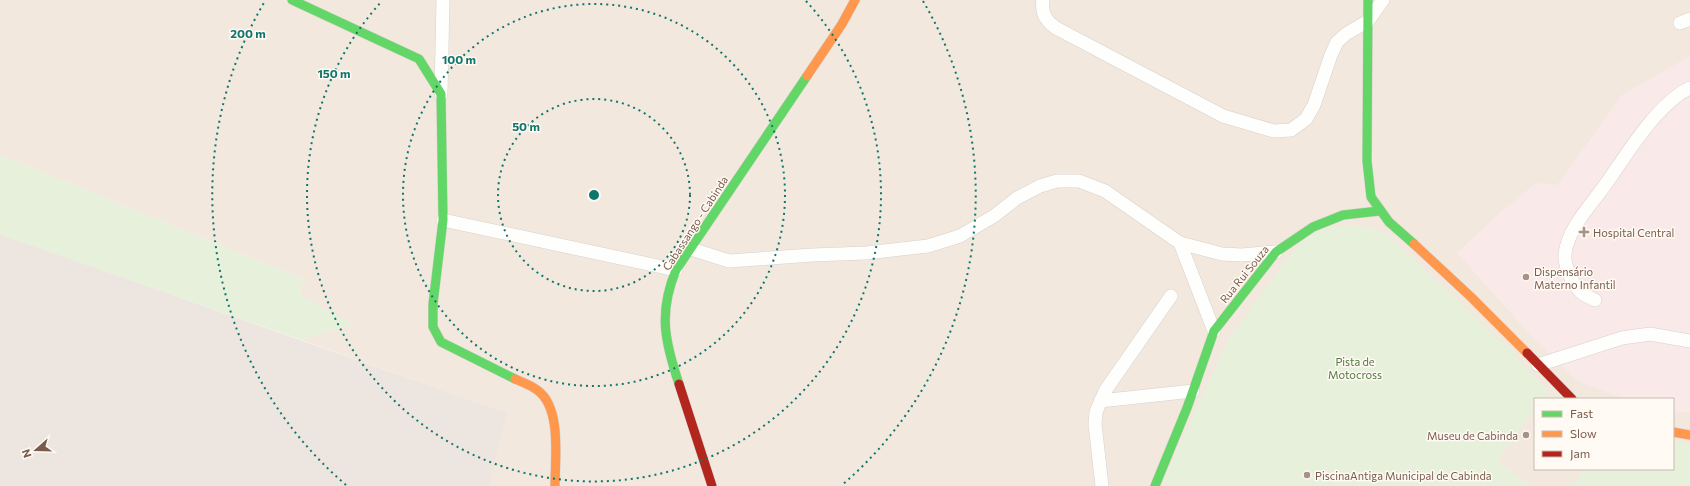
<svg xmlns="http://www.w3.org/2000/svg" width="1690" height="486" font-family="Commissioner,sans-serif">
<rect width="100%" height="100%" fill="#f9f5f0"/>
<path fill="#f2e8de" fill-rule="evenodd" d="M0 0H1690V486H489L506 413 302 340 352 324 300 295 303 279 0 155ZM1535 399H1673V469H1535Z"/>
<path fill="#ede5e0" d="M0 234 507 413 489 486H0Z"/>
<path fill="#fae9e9" d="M1690 56V413L1673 411V399H1625L1578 381 1536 341 1457 253 1501 212 1536 183 1557 185 1622 95Z"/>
<path fill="#e7f0db" d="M0 155 303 279 300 295 353 324 302 340 0 235Z
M1355 225 1384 232 1512 351 1548 392 1542 399H1535V409L1497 461 1532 486H1161L1228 340 1290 255 1305 238 1330 227Z
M1673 441 1690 443V486H1571L1585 469H1673Z"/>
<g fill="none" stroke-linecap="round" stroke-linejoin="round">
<g stroke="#d7d1cb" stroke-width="14">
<path id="street" d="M1043 0C1041 13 1045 20 1056 28L1223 116 1274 131 1291 130 1306 119 1314 105 1331 55 1337 42 1346 34 1368 21 1383 0
M1680 23 1690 19
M441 94 443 0
M443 220 676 270
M1180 243 1222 254 1242 255 1276 252
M691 249 729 261 812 255 866 253 928 246 960 236 994 216 1017 198 1040 186 1057 181H1079L1105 191 1180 243 1214 331
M1595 300C1591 298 1586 296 1582 293 1573 286 1564 266 1565 254 1568 227 1593 203 1608 181 1628 152 1658 103 1690 88
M1538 365 1622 338 1650 334 1690 341
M1100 401 1193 391
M1102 486 1095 424 1096 412 1105 391 1171 296"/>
</g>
<g stroke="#d9d2cb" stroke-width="10">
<path id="fast" d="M292 0 419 59 441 94 443 220 433 304V327L441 342 515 379
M1368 0 1367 161 1371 197 1389 222 1414 244
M679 384C665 342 658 313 676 270L807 76
M1155 486 1187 408 1214 331 1276 252 1313 227 1343 215 1379 211"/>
</g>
<g stroke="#d9d2cb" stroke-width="10">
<path id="slow" d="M807 76 842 24 855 0
M1414 244 1471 297 1527 353
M515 379C522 382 531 385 537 390 562 407 555 459 555 486
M1673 432 1690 435"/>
</g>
<g stroke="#d9d2cb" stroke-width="10">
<path id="jam" d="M1527 353 1572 399
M679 384 712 486"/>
</g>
<use href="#street" stroke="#fefefd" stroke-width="13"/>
<use href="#fast" stroke="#63d668" stroke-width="9"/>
<use href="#slow" stroke="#ff974d" stroke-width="9"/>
<use href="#jam" stroke="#b3261e" stroke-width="9"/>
</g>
<g fill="none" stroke="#0f766e" stroke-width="2" stroke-dasharray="2 4">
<circle cx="594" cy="195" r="96"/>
<circle cx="594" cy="195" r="191"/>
<path d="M806 1A287 287 0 1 1 382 1"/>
<path d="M346 485A382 382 0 0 1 265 1M923 1A382 382 0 0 1 842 485"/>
</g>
<g fill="#a69286" stroke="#fffaf3" stroke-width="1.5">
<path d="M1582 226h4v4h4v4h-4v4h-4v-4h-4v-4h4z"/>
<circle cx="1526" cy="277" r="4"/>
<circle cx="1526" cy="435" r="4"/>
<circle cx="1307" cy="475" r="4"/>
</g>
<g text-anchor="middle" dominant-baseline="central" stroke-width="3" stroke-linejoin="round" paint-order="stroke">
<g font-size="11" fill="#7a5c4d" stroke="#fffaf3">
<text transform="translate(695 223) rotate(-57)">Cabassango - Cabinda</text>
<text transform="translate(1244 274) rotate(-51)">Rua Rui Souza</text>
</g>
<g font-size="11" fill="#7a5c4d" stroke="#fffaf3" text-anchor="start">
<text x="1593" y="232">Hospital Central</text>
<text x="1534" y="271">Dispensário<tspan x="1534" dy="13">Materno Infantil</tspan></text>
<text x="1518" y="435" text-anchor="end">Museu de Cabinda</text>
<text x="1315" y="475">PiscinaAntiga Municipal de Cabinda</text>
</g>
<g font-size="11" fill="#537a41" stroke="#fffaf3">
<text x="1355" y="361">Pista de<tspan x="1355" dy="13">Motocross</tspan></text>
</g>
</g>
<circle cx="594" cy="195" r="6" fill="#0f766e" stroke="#fffaf3" stroke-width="2"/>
<g font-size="12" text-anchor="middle" font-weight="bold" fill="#0f766e" stroke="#fffaf3" stroke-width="3" stroke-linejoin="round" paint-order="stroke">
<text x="248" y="38">200 m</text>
<text x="459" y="64">100 m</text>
<text x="334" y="78">150 m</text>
<text x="526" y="131">50 m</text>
</g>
<rect x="1534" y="398" width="140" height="72" fill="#fffaf3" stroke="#cabbb1"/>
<rect x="1542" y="411" width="20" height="6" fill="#63d668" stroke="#cabbb1"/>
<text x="1570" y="418" font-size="12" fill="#7a5c4d">Fast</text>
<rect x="1542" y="431" width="20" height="6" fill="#ff974d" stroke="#cabbb1"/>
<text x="1570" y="438" font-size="12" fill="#7a5c4d">Slow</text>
<rect x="1542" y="451" width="20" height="6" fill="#b3261e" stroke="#cabbb1"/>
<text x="1570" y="458" font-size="12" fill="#7a5c4d">Jam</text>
<g transform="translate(36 450) rotate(250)" stroke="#fffaf3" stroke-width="3" paint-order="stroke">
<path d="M0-3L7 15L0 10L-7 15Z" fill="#7a5c4d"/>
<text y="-6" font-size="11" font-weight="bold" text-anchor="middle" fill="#7a5c4d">N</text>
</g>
</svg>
